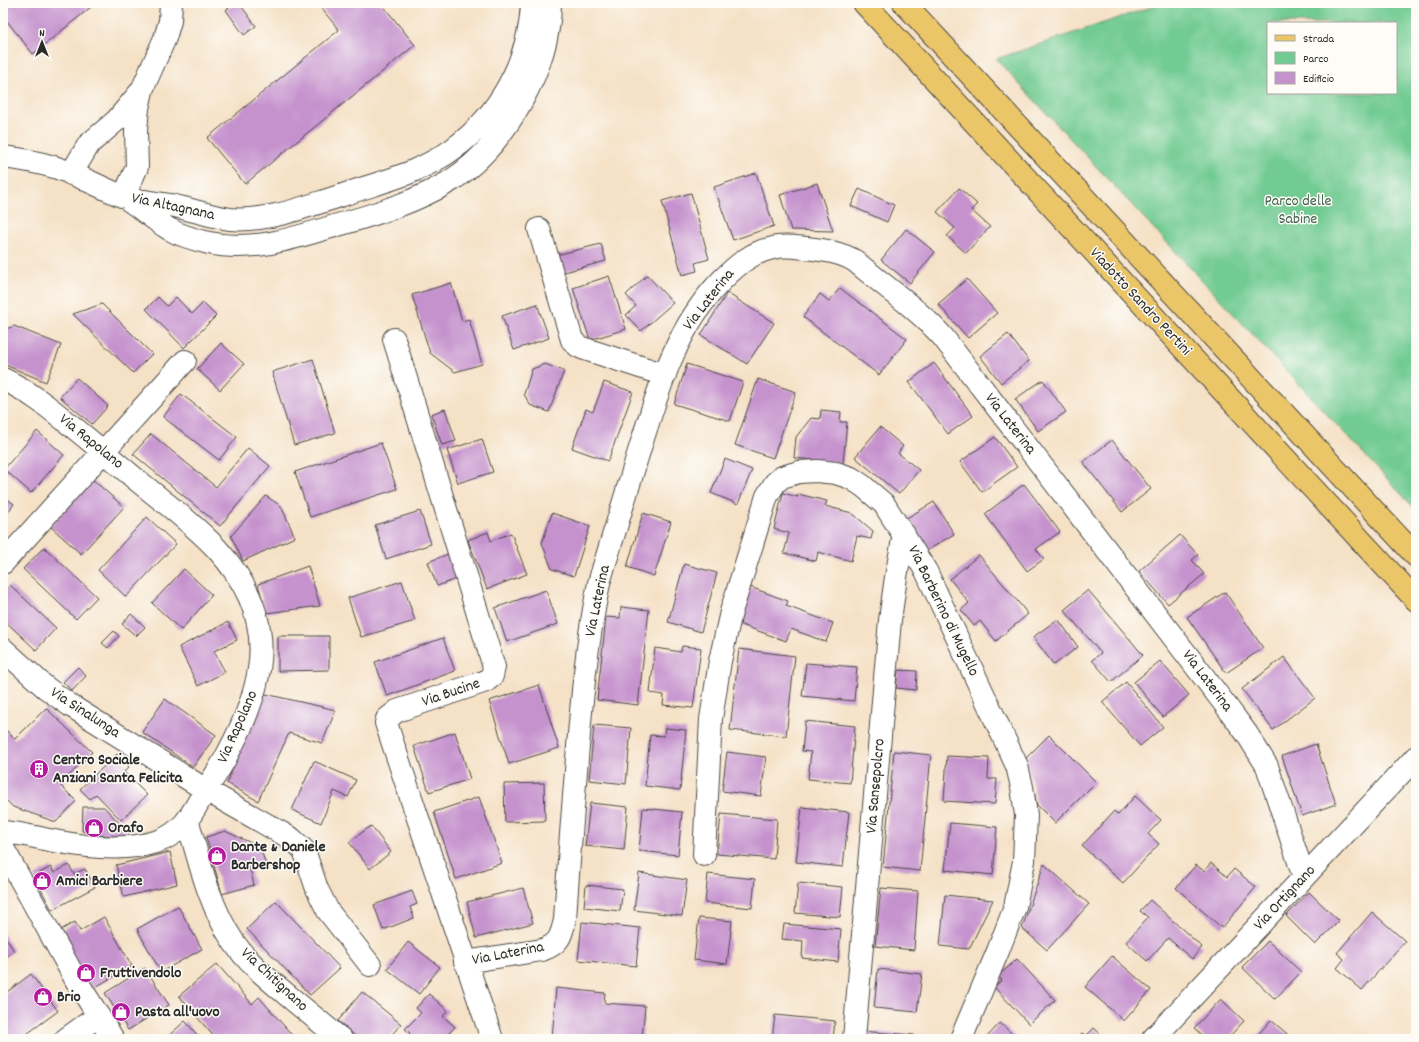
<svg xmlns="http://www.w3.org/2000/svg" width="1419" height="1042" font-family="Dekko,sans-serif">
<rect width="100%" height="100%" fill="#fdfcf7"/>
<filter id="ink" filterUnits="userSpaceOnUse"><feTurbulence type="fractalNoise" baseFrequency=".025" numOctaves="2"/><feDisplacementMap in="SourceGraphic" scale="8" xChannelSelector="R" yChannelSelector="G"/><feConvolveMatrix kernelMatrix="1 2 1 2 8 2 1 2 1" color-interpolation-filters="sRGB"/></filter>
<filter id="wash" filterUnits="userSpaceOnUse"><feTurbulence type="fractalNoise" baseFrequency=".012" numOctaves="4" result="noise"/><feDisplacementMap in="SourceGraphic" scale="16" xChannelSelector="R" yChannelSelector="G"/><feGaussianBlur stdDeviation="0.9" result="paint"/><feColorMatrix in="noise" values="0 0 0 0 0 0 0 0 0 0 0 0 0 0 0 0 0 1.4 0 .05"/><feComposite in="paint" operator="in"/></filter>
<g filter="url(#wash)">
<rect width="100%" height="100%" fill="#f5e1c6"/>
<path fill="#71cb92" stroke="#4e7b5e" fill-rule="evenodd" d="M1163 3H1416V510L996 59ZM1268 23H1396V93H1268Z"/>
<g id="blocks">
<path fill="#c592cd" d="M3 3H96L33 54 3 16Z
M235 3H239L256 26 244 35 226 10Z
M317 3H381L415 45 245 184 207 138 339 30Z
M756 173 774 226 733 240 714 187Z
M817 183 833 231 791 230 780 195Z
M959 188 977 204 971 210 990 227 966 253 947 236 955 228 937 212Z
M859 189 894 205 887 222 851 206Z
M691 193 709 259 695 263 697 271 682 275 662 201Z
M906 229 935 252 910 283 881 260Z
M601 244 606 261 557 274 552 256Z
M647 275 673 303 641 331 626 315 636 306 626 295Z
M609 276 626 329 590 340 573 288Z
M967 279 997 313 968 338 938 304Z
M451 283 462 321 469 319 482 364 455 372 430 353 412 295Z
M840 288 907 339 879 375 803 317 820 294 829 301Z
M727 293 774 323 747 364 701 335Z
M158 297 167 306 176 297 192 314 203 303 216 316 184 348 146 309Z
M102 304 152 354 133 373 73 314Z
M537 304 549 338 514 350 502 316Z
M14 326 61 345 46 382 3 364V330Z
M1008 334 1029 361 1001 383 980 356Z
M221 343 244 364 220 390 197 369Z
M313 359 335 433 294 445 272 372Z
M934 363 973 416 948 434 909 382Z
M545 364 564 371 549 412 530 405 524 394 532 369Z
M687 364 743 382 730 421 674 404Z
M77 378 108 406 92 424 60 397Z
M758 379 796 392 773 458 735 445Z
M1043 380 1066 412 1038 431 1015 399Z
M604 382 633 392 608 461 572 448 586 409 593 412Z
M181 394 237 437 219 460 163 417Z
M445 409 456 441 442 445 431 414Z
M821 410 841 412 840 422H847L843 463 794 458 796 437 811 418 820 419Z
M880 427 903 446 898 453 919 470 899 494 855 457Z
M37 431 64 455 31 493 4 469Z
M151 434 216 487 248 448 270 466 220 526 133 454Z
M995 437 1017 467 982 492 960 462Z
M482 439 493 472 458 483 447 450Z
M1112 440 1151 489 1122 512 1083 462Z
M381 443 397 489 310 517 295 472Z
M725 459 752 470 738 504 711 493Z
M92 479 124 507 81 554 50 526Z
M1024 484 1060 532 1036 549 1044 559 1027 571 985 514Z
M783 493 798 497V494L827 501 825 506 852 513 873 531 871 539 857 536 851 561 818 552 816 561 784 553 789 533 774 529Z
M3 496 14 504 3 519Z
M266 496 281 506 295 537 243 561 231 536Z
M934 502 954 534 925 552 905 519Z
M420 511 431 544 386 559 375 525Z
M552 513 590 526 574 576 552 569 542 543Z
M643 513 671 522 654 576 627 567Z
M147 517 176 544 126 597 98 570Z
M488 532 491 541 511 533 527 574 487 589 468 540Z
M1180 535 1198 555 1192 560 1204 574 1168 604 1139 571Z
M44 547 97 597 76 619 23 569Z
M448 554 457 579 437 586 428 562Z
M979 555 1028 614 996 641 980 621 974 626 961 610 969 603 950 579Z
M684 564 717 573 701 632 668 622Z
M308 566 320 606 266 613 258 584Z
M184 569 212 595 181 630 152 603Z
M402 581 415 621 361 637 348 598Z
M10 585 56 628 36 650 3 619V593Z
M750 587 788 601 786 606 833 623 826 642 791 629 786 641 736 623Z
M546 590 558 624 507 642 495 608Z
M1088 590 1143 655 1111 682 1092 660 1101 653 1064 610Z
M1225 592 1263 648 1226 673 1187 617Z
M621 607 649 610 638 705 597 700 606 617 620 618Z
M131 614 145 627 136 636 122 624Z
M1058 619 1078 647 1054 665 1033 637Z
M228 622 237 640 214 651 225 672 198 686 179 647Z
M114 631 119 636 108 648 102 643Z
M278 636H329V670L278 671Z
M443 638 455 671 387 696 375 662Z
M682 646 701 648 693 708 663 705 664 695 650 693 655 648 681 652Z
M739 649 795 656 786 736 730 730Z
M1284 657 1315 698 1273 730 1242 689Z
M1160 661 1189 695 1163 717 1134 682Z
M806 663 857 667 854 701 802 696Z
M78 667 86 676 72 691 63 682Z
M898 670 917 671 916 690 896 688Z
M1126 682 1163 727 1140 746 1102 702Z
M539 685 559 748 509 764 489 701Z
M261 693 336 710 322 743 289 733 258 801 227 783Z
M165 699 216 735 193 767 142 732Z
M46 708 92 752 60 785 76 801 56 822 13 807 3 797V729L4 728 15 739Z
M805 721 855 726 850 783 808 779 811 752 802 751Z
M594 725 631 728 626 784 589 780Z
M665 728 686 730 680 790 645 786 650 735 664 736Z
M455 732 470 779 429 792 414 746Z
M1049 735 1096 782 1055 823 1037 805 1026 758Z
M1316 744 1336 804 1302 816 1282 756Z
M894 751 931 755 920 871 883 867Z
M727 752 766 757 761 796 722 791Z
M117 754 129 767 124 772 147 795 121 820 96 794 90 799 80 789Z
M947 756 989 758 988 779H997L995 804 944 801Z
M314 761 356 780 348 797 334 791 321 823 292 810Z
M544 783 545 821 505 822 504 784Z
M1135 796 1161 820 1148 834 1159 844 1123 883 1082 846 1114 811 1118 815Z
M479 797 502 863 456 879 434 812Z
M590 803 628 807 624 850 585 846Z
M83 807H104L128 832 129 836H103L82 831Z
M802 807 849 812 843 867 796 862Z
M643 808 682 812 678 855 639 851Z
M721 814 777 819 774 859 717 854Z
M950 823 997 827 993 875 945 870Z
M371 826 391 852 370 869 349 842Z
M225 831 260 847 266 865 250 869 254 885 222 894 206 837Z
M170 852 177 884 124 897 116 865Z
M1211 863 1227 877 1234 869 1256 887 1222 928 1176 888 1196 865 1204 871Z
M1044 864 1089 904 1047 950 1022 928Z
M69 865 74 874 85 869 95 887 52 910 34 876 51 867 54 873Z
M639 873 687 880 682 916 634 910Z
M708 874 755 879 752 908 705 903Z
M798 883 843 887 840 917 795 913Z
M586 885 623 889 620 911 584 907Z
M523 888 533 923 476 938 467 902Z
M881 888 918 891 914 950 875 946Z
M412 891 417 904 410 907 414 918 383 930 374 905Z
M1309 892 1339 921 1315 945 1286 916Z
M945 895 993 900 969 949 940 946Z
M1150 900 1202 947 1192 959 1168 938 1147 961 1126 942 1148 917 1140 911Z
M276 901 340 968 310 995 247 929Z
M178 906 202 949 161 972 137 929Z
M1372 912 1405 941 1362 990 1337 968 1344 959 1337 953Z
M104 917 132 966 92 989 59 931 75 922 80 931Z
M699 918 732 921 727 964 694 960Z
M582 922 640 928 636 966 578 960Z
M784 924 841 929 838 962 802 958 803 941 782 939Z
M3 933 14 951 3 959Z
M1268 941 1301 972 1275 999 1242 967Z
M408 942 440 967 419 994 387 969Z
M1112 956 1151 990 1124 1021 1085 987Z
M1017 959 1055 1000 1029 1024 994 987 1002 980 998 976Z
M217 964 252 1004 259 997 292 1035 287 1039H216L179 996Z
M145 968 169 1005 128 1030 105 993Z
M878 969 922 974 917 1012 874 1008Z
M31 974 58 1011 20 1039H11L3 1028V995Z
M556 988 605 993 604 1003 645 1006 642 1039H552Z
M362 992 401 1024 388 1039H359L338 1021Z
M429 994 448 1011 443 1016 455 1027 448 1034 453 1039H404L410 1033 405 1029 421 1013 416 1008Z
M1221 999 1244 1021 1227 1039H1206L1194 1028Z
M775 1015 835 1021 833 1039H772Z
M1271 1020 1293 1039H1254Z
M185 1021 201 1039H165Z
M1000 1023 1018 1039H987L986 1038Z
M1094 1028 1106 1039H1077L1082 1033 1086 1036Z
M859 1031 914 1035V1039H858Z"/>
</g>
</g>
<g filter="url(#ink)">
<use href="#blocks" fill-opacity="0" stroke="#494642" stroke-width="1"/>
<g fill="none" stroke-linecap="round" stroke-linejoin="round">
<g stroke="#494642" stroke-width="24">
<path id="minor" d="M3 157C20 159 37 162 54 167 77 174 99 187 122 196 140 202 161 203 179 207 196 211 213 217 230 219 268 222 304 207 340 196 364 187 390 181 413 171 427 165 441 158 453 149 499 116 530 60 532 3
M71 174 89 144 117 120 142 90 165 38 170 21 171 3
M124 196 137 167 136 131 138 108 142 91
M130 201C143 210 156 221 169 229 181 236 196 240 209 243 251 252 292 239 331 227 372 215 415 203 452 180 505 145 550 67 550 3
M539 229 572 340 578 346 582 348 665 375
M394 339 494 667 492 676 486 681 397 711 387 719 386 723 492 1039
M3 379C29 391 51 409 73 427 93 443 113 460 132 476 161 500 192 522 217 549 279 617 268 680 227 755 221 767 213 779 205 791 192 813 185 831 159 841 128 851 92 848 60 842 41 839 22 833 3 832
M3 563 185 361
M3 649 45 687 71 706 206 790 292 839 304 850 317 889 328 911 370 965
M188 822C199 861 210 907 233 941 247 962 267 978 286 994 304 1009 322 1024 341 1039
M3 848 76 980 113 1039
M704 855 711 719 720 661 731 612 767 496 775 483 782 477 799 472 817 471 836 473 851 478 863 486 884 504 926 571 1017 766 1022 787 1026 815 1024 861 1015 907 998 951 961 1039
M465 962 542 950C559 944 561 937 565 920 568 870 572 820 576 771 581 708 586 645 599 583 611 542 624 502 636 461 656 397 674 329 722 280 737 265 752 252 773 248 783 245 795 247 806 248 823 250 840 252 855 261 884 286 917 308 943 337L1227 707 1247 734 1267 766 1304 877
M66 1039 98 1016
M854 1039 890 620 896 577 904 534
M1153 1039 1416 757"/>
</g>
<g stroke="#494642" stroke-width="24">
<path id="major" d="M864 3 1416 600
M904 3 1416 556"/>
</g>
<use href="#minor" stroke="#fff" stroke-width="22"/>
<use href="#major" stroke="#ebc669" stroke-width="22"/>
</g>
</g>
<defs>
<g id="building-disc" transform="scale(1)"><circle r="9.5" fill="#b5179e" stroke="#fdfcf7"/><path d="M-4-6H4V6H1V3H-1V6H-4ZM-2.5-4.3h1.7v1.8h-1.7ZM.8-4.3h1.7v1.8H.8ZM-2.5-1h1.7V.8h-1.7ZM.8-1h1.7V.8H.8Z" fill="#fff"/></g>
<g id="shop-disc" transform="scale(1)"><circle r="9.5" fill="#b5179e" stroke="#fdfcf7"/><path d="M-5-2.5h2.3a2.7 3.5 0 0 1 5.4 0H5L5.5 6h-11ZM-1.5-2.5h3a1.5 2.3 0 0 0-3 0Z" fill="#fff"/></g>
</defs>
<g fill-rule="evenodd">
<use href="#building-disc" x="39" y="769"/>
<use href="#shop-disc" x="94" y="828"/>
<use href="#shop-disc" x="217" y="856"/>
<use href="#shop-disc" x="42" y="881"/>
<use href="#shop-disc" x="86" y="973"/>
<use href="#shop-disc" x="43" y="997"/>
<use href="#shop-disc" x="121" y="1012"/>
</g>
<g text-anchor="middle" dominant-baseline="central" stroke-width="3" stroke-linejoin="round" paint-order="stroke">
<g font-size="16" fill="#44634f" stroke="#fdfcf7">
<text x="1298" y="201">Parco delle<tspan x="1298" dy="18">Sabine</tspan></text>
</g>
<g font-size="16" fill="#2b2b2b" stroke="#fdfcf7">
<text transform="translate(173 207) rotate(12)">Via Altagnana</text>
<text transform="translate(709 300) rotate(-52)">Via Laterina</text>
<text transform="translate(1140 302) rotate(47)">Viadotto Sandro Pertini</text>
<text transform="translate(1010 424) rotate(52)">Via Laterina</text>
<text transform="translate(91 442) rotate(39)">Via Rapolano</text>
<text transform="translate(598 601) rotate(-78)">Via Laterina</text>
<text transform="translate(943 611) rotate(64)">Via Barberino di Mugello</text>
<text transform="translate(1207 681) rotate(53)">Via Laterina</text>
<text transform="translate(451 693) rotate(-19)">Via Bucine</text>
<text transform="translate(85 713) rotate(33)">Via Sinalunga</text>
<text transform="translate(238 727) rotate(-66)">Via Rapolano</text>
<text transform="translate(876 786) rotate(-85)">Via Sansepolcro</text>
<text transform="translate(1285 898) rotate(-47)">Via Ortignano</text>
<text transform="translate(508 954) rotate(-11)">Via Laterina</text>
<text transform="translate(274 980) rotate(43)">Via Chitignano</text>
</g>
<g font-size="16" font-weight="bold" fill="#2b2b2b" stroke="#fdfcf7" text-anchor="start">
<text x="53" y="760">Centro Sociale<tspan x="53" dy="18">Anziani Santa Felicita</tspan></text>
<text x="108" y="828">Orafo</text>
<text x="231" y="847">Dante &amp; Daniele<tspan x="231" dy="18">Barbershop</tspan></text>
<text x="56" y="881">Amici Barbiere</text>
<text x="100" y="973">Fruttivendolo</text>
<text x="57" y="997">Brio</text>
<text x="135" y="1012">Pasta all'uovo</text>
</g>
</g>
<rect width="1419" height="1042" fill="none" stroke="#fdfcf7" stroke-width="16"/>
<rect x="1267" y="22" width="130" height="72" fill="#fdfcf7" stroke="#a9a8a5"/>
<rect x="1275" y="35" width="20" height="6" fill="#ebc669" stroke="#a9a8a5"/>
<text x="1303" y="42" font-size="12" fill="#2b2b2b">Strada</text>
<rect x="1275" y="52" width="20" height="12" fill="#71cb92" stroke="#a9a8a5"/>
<text x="1303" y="62" font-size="12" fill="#2b2b2b">Parco</text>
<rect x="1275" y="72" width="20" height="12" fill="#c592cd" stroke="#a9a8a5"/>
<text x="1303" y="82" font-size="12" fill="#2b2b2b">Edificio</text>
<g transform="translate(42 42)" stroke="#fdfcf7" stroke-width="3" paint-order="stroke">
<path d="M0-3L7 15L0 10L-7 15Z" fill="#2b2b2b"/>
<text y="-6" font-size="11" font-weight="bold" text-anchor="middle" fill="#2b2b2b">N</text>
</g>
</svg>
